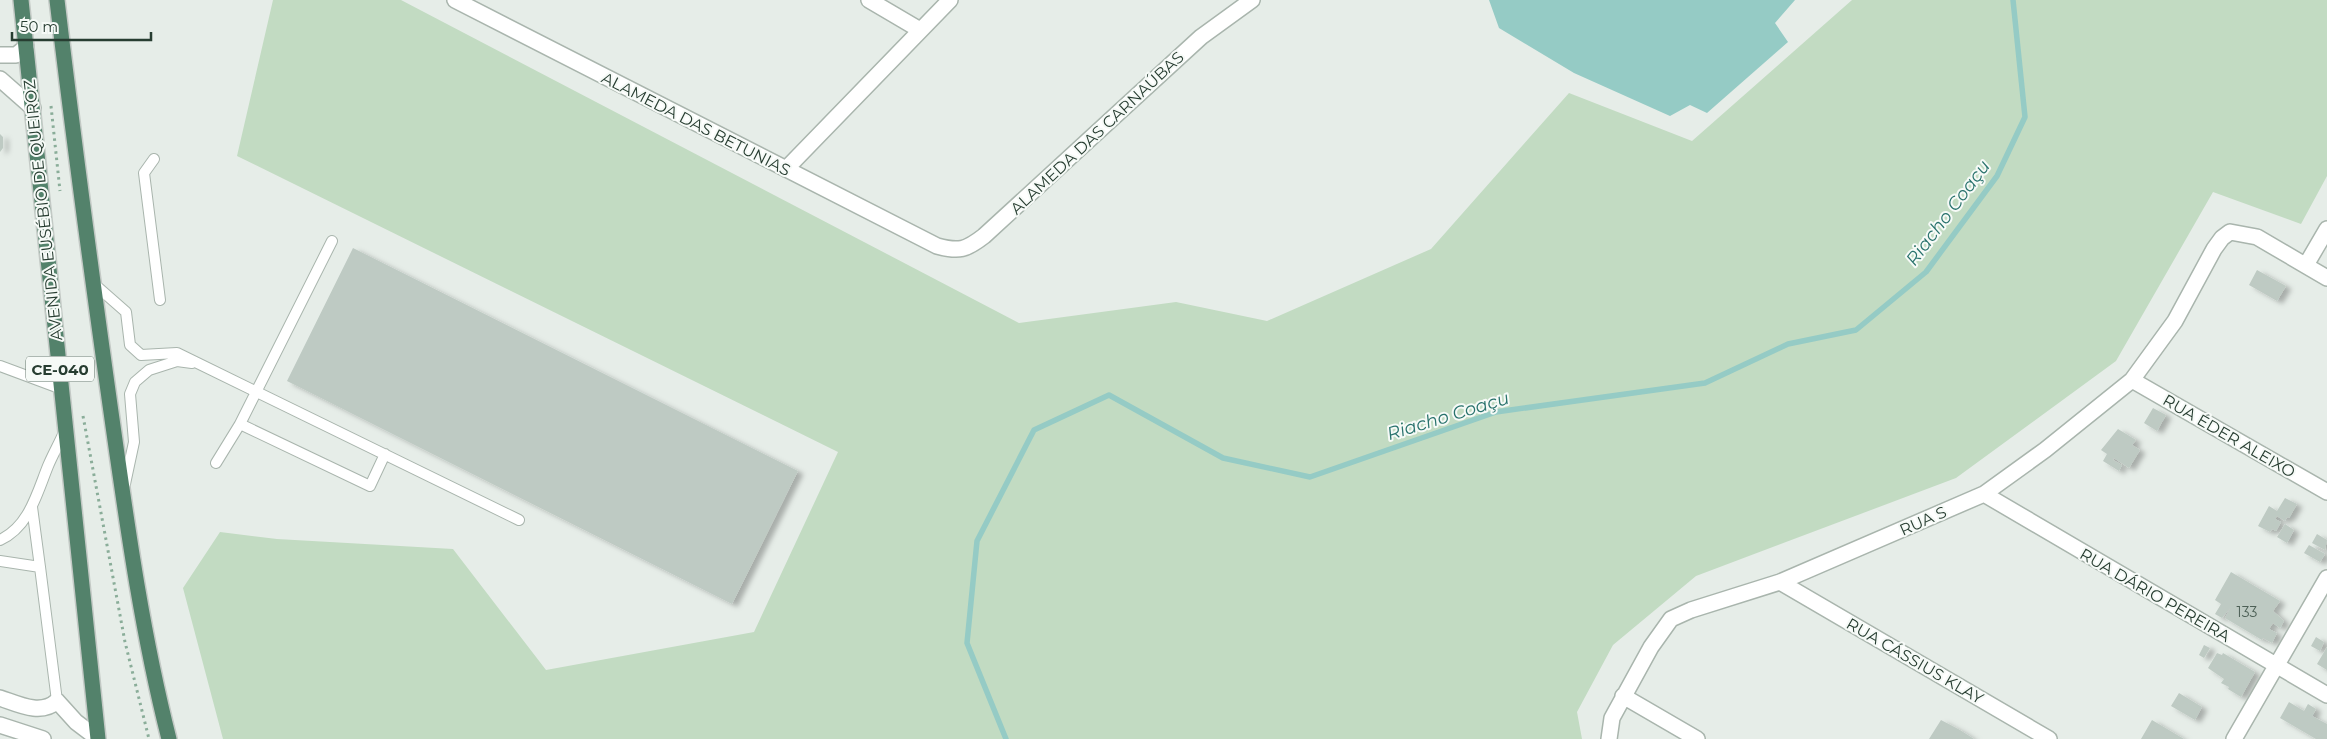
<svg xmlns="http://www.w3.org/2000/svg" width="2327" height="739" font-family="Montserrat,sans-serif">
<defs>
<filter id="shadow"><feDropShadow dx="5.5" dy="3" stdDeviation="2.5" flood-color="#0004"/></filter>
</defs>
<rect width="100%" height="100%" fill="#e6ede8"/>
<path fill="#c2dbc2" d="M273 0H401L1019 323 1176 302 1267 321 1431 249 1569 93 1692 141 1852 0H2327V176L2301 224 2213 192 2116 361 1956 478 1696 576 1613 645 1577 712 1582 739H223L183 588 220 532 277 539 453 549 546 670 754 632 838 452 237 156Z"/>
<path fill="#95cbc5" d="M1489 0H1795L1775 23 1788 42 1707 113 1690 105 1670 116 1574 73 1499 28Z"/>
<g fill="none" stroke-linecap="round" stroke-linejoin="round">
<path stroke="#95cbc5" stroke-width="5.5" d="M1006 739 967 643 977 541 1034 430 1109 395 1223 458 1310 477 1496 412 1705 383 1788 344 1856 330 1926 272 1997 176 2025 117 2013 0"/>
</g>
<path fill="#becac3" filter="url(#shadow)" d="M0 134 3 137V148L0 152Z
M353 248 798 471 732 604 287 381Z
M2257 270 2286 286 2277 301 2249 285Z
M2153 408 2166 415 2157 431 2144 423Z
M2118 429 2136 440 2132 445 2140 450 2129 468 2114 458 2113 460 2122 465 2119 471 2103 461 2107 454 2101 450Z
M2285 498 2297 504 2289 518 2287 517 2285 521 2277 516 2275 519 2281 522 2276 531 2272 529 2270 532 2258 526 2269 506 2277 511Z
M2285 524 2294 530 2287 543 2277 537Z
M2317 534 2327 540 2325 550 2312 543Z
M2309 545 2325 554 2320 562 2304 553Z
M2231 572 2280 601 2273 611 2284 621 2280 628 2273 623 2269 629 2277 633 2272 643 2263 638 2262 640 2225 618 2231 607 2222 618 2215 614 2221 604 2215 600Z
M2316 637 2324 642 2320 651 2311 646Z
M2204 645 2210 648 2204 658 2199 655Z
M2327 647V670L2317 664Z
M2217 653 2222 655 2223 653 2255 672 2241 697 2228 689 2229 687 2221 683 2224 679 2208 668Z
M2179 693 2202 707 2195 720 2171 706Z
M2289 702 2304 711 2308 704 2316 709 2312 716 2327 724V739H2316L2280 718Z
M1941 720 1960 730 1974 739H1929Z
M2152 720 2184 739H2141Z"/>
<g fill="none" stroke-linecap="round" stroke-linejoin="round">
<g stroke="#a9b5ad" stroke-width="12">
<path id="service" d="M154 159 144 173 160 300
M93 283 126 312 130 345 141 355 177 353 519 520
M0 366 62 389
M240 424 370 486 385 454
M216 463 240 424 332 241
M125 484 134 442 130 394 135 382 149 370 177 361 192 363
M32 507 40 567
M0 540C29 527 37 493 48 466 53 454 60 442 65 430
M0 561 40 567 57 701"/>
</g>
<g stroke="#a9b5ad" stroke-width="18">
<path id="minor" d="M455 0 937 246C959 252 966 250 984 236L1201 37 1252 0
M869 0 920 30
M786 169 950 0
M2306 265 2327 229
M2132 380 2327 492
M1984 494 2327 695
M1780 582 2049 739
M1623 696 1697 739
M0 698C18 704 41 716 57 701L76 722 97 738
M0 725 43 739
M1609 739 1612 718 1651 647 1671 619 1691 610 1780 582 1984 494 2045 450 2132 380 2175 321 2214 249 2222 238 2230 232 2257 237 2327 278
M2234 739 2327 578"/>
</g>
<g stroke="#a9b5ad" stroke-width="18">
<path id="tertiary" d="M0 55H16L26 47
M0 79 33 108"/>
</g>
<g stroke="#c3c9c5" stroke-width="18">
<path id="trunk" d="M21 0 98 739
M57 0C73 135 91 270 110 405 126 517 141 629 169 739"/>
</g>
<path stroke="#8aad99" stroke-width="3" stroke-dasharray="2.5 4" stroke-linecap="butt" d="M51 106 60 191
M83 416 125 642 149 739"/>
<use href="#service" stroke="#fff" stroke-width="10"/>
<use href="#minor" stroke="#fff" stroke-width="15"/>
<use href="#tertiary" stroke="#fff" stroke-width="15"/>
<use href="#trunk" stroke="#53826b" stroke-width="15"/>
</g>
<g text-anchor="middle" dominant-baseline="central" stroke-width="4" stroke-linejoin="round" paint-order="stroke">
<g font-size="14" fill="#4d6056">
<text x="2247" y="612">133</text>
</g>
<rect fill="#f6faf7" stroke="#65766c" stroke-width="1" x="26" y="356.5" width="68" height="25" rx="4"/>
<g font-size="15" font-weight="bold" fill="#273d31">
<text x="60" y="369">CE-040</text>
</g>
<g font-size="16" fill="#273d31" stroke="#f6faf7">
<text transform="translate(696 124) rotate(27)">ALAMEDA DAS BETUNIAS</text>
<text transform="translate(1097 133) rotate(-43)">ALAMEDA DAS CARNAÚBAS</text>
<text transform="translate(43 210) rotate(-96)">AVENIDA EUSÉBIO DE QUEIROZ</text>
<text transform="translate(2229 436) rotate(30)">RUA ÉDER ALEIXO</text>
<text transform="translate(1923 521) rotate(-24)">RUA S</text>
<text transform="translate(2155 595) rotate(30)">RUA DÁRIO PEREIRA</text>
<text transform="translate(1915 661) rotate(30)">RUA CÁSSIUS KLAY</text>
</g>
<g font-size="18" font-style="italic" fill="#28726c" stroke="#f6faf7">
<text transform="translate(1948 213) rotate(-53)">Riacho Coaçu</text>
<text transform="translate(1448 416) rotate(-17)">Riacho Coaçu</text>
</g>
</g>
<path d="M12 32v8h139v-8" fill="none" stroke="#273d31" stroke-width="2.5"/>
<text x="20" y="32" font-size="15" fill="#273d31" stroke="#f6faf7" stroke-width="4" paint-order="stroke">50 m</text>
</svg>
